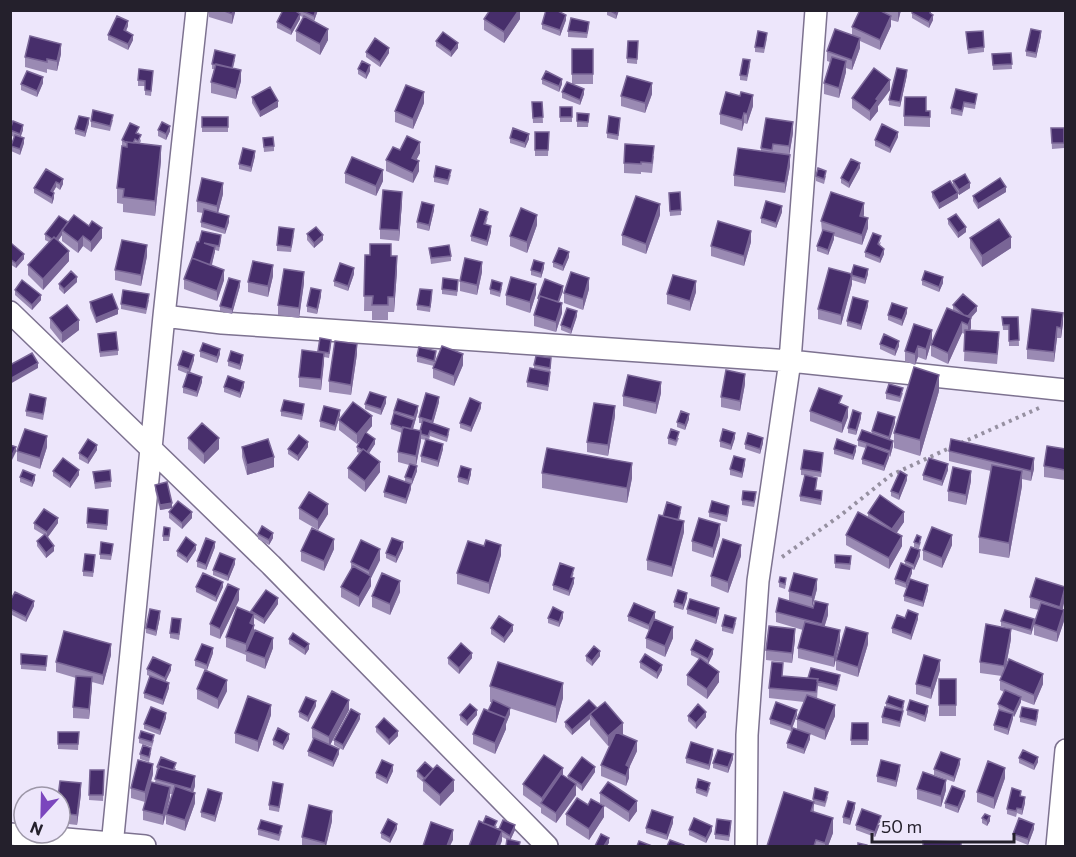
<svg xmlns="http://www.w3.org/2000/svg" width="1076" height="857" font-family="Commissioner,sans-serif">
<rect width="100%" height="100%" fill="#ede6fb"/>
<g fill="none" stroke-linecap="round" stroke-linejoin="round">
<g stroke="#7d7290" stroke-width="24">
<path id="street" d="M10 312 271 565 547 846
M164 316 222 323 790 361 1066 390
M10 834 145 846
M112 846 164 316 197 10
M746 846 747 735 758 581 790 361 816 10
M1057 846 1066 750"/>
</g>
<path stroke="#9690a1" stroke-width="4" stroke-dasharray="3 4.5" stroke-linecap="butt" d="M961 443 1039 408
M782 557 841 515 891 475 954 446"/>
<use href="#street" stroke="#fff" stroke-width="21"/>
</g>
<path fill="#9a8ab3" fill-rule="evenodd" d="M209 10H235L232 24 209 17Z
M298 10H318L314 21 328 40 320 55 296 41V31L303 17 300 16V19L291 35 277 28V22L298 12Z
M520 10V19L504 43 484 30V19Z
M607 10H619L616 19 607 15Z
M883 10H901L898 22 891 20V26L880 50 860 41V48L852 70 846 68V72L839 98 824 94V83L830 62 827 61V51L852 35V27L883 12Z
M912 13 932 14 933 20 929 28 912 18Z
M566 20 560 36 542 29V24Z
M128 26 126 31 133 40 128 50 108 40V35Z
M589 27 587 38 568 37V31Z
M966 32 984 47V52L968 54Z
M1041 36 1036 58 1026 56V51Z
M767 38 764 53 755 52V47Z
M436 41 458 48 451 57 436 46Z
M638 41 637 64 627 63V58Z
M572 49H593V84H573L584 94 580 105 562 98V92L572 84Z
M366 52 389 53 380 67 366 57Z
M1011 53 1012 69 993 70 992 54Z
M61 54 57 71 47 69V73L25 67V57Z
M235 60 233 68 241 81 236 99 211 93V82L214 69H212V64Z
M750 65 747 81 740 80V75Z
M358 69 370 71 366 79 358 74Z
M907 75 900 107 889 105V100Z
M153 76 151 96 145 95V86H138V80Z
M542 79 562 84 559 92 542 84Z
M43 83 37 97 21 90V84Z
M890 90 878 106V111L870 121 852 108V98Z
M652 94 645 113 621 106V96Z
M977 94 975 109 964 107 962 116 951 114V108Z
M252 97 278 107 260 117 252 103Z
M532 102H542L543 123H533Z
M424 103 413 129 395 122V111Z
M753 106 747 124 744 123 742 131 720 124V114Z
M560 107H572V122H560Z
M926 111H930V127L904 126V116Z
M577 113 589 114 588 127H577Z
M202 117H228V132H202Z
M113 120 110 131 91 127V121Z
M89 123 85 137 75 134V129Z
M620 123 618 140 607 138V133Z
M10 128 23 130 20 137 24 143 20 155 11 151V146L14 137 10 135Z
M1051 128H1064V148L1052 149Z
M158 130 170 131 166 140 158 136Z
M139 132 138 134 141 141 140 143 161 161 155 216 123 212V204L117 203V188L125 147 122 145V140Z
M535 132H549L548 156H535Z
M793 133 789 155 790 166 785 193 734 186V175L761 151V148Z
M898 137 890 153 875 146V140Z
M263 138 274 146V151L264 152Z
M510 138 529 139 525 148 510 143Z
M400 150 420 153 416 160 419 171 413 183 386 171V160Z
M255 156 251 172 239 169V164Z
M654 156 652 173 641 172V174L624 173V163Z
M860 168 849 188 841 183V178Z
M46 169 63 184 60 190 56 187 53 192 54 198 52 204 34 193V188Z
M345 173 383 181 376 196 345 183Z
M451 175 448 185 434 182V177Z
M816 176H826L824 184 816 181Z
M953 181 970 188 959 195 958 193V198L939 209 932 197V192L953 186Z
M1006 192 978 209 973 201V196Z
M223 194 218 213 229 222 225 234 201 227V222L203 213 197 212V201Z
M669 198 681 210V215L670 216Z
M402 202 399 241 380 239V229Z
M434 210 429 231 417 228V222Z
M782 212 776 228 761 223V218Z
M864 214V217L868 228 862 245 834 236V239L828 255 817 251V246L822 232 821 221Z
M660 215 646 254 622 245V235Z
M488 217 486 224 491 232 487 246 471 241V236Z
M948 219 966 232 958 238 948 224Z
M68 223 102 238 91 252 83 246 78 253 62 241V235L58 241 69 261 43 290 28 275V265L49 242 45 240V234Z
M537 225 527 253 510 246V236Z
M307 234 323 240 314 248 307 240Z
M294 235 291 252 277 251V245Z
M970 238 1011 248 982 267 970 248Z
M221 240 219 251 215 250 212 265 224 280 217 301 184 289V279L199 242Z
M751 242 744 266 711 256V246Z
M881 242 880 245 884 254 880 263 865 257V252Z
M10 245 24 259 16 268 10 264Z
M429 248 451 256V261L431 264Z
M365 255 391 256 397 271 394 312H388V320H372V311H364Z
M147 256 141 286 115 280V270Z
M569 257 563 271 553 267V262Z
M544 268 541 278 531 275V270Z
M482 272 477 295 460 291V281Z
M354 274 348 291 334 286V281Z
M851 274H868L865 284 852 280V284L841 325 818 319V309Z
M273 276 268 297 248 292V282Z
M922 280 943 283 939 292 922 285Z
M77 282 64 294 59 289V284Z
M304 283 299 318 278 315V305Z
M458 285 457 296 442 294V289Z
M240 286 232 314 220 311V306Z
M502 288 500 297 490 294V289Z
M589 289 583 310 564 303V293Z
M15 290 41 300 32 310 15 295Z
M563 291 559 302 562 313 556 332 534 326V315L538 303V298Z
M696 292 690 311 667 304V294Z
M536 294 530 313 506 305V295Z
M321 296 317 314 307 312V306Z
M432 296 430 312 417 310V305Z
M149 300 146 314 121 309V304Z
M90 302 118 314 96 323 90 308Z
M953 305 977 311 971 318V328L970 330 999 343 997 364 964 361 965 334 962 333 948 364 931 356V345L953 310Z
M868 306 861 330 847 326V321Z
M907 313 902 326 888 320V315Z
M577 316 571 334 561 330V325Z
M1002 317H1018L1019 346H1009V330H1003Z
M50 318 79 330 62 343 50 328Z
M1063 323 1061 338H1057L1054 362 1027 359V349Z
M98 334 118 350V355L100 357Z
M320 338 331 345 329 358 324 357 321 390 299 387V377L318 352Z
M932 340 926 360 918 357 915 365 905 361V351Z
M880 344 899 346 895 356 880 349Z
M200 351 220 354 217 363 200 357Z
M357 354 351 395 329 392V381Z
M417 356H436L434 366 417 362Z
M194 360 190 373 202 382 197 397 183 393V387L188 374 178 370V365Z
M243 360 240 370 228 366V361Z
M551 364 550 372V377L548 391 527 387V382L534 369V365Z
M463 365 454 386 433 378V368Z
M745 384 740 411 721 407V397Z
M224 387H244L240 398 224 392Z
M939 391 920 456 894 448V433Z
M661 393 656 414 623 406V396Z
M886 393H903L900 402 886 399Z
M439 402 433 423 449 434 447 442 430 436 429 440 443 449 438 467 421 462V456L426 440 421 439 416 466 417 471 412 484H411V489L406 504 384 497V492L405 482V477L409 465 398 462V452L402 433 391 429V424L394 411H418L413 429 420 431 422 423H419V417Z
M46 403 43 420 26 416V411Z
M386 403 381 415 365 409V404Z
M481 408 471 432 460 428V423Z
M304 410 302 420 281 416V411Z
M810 411 848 417 842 433 810 421Z
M340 415 335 431 320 427V421Z
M615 416 608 456 587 452V442Z
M861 418 856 435 848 433V428Z
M689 419 685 430 677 427V422Z
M339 420 372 426 366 433 375 444 369 453 380 472 365 492 348 478V468L359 453 357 452V447L360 440 357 444 339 430Z
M895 423 890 439 893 446 890 457 889 456 884 471 862 464V459L866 448 858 446V440L872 433V431Z
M188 438 219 449 204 464 188 449Z
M668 438H679L676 446 668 444Z
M735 438 731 450 720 447V441Z
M763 443 760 454 745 449V444Z
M47 447 40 469 17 461V451Z
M242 447 274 467 247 475 242 457Z
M308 447 298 461 288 454V449Z
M834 449 856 451 853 460 834 454Z
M1065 449V480L1044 477V466Z
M97 450 88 464 79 459V453Z
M949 451 1034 469 1031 481 1022 479V486L1009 558 979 553V537L991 471 949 461Z
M823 458 821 477 801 475V469Z
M745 464 742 478 730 475V469Z
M948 470 942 486 923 480V475Z
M53 471 79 475 70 488 53 476Z
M93 472 111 481V487L95 489Z
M542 473 632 478 627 503 542 488Z
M471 474 468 485 458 482V477Z
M20 477 35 480 32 487 20 482Z
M907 480 899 500 891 496V491Z
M971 481 966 505 948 501V491Z
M817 483 816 490 822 496 821 505 800 501V496Z
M155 485 172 508 160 510 155 490Z
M756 497 754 507 742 505V500Z
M299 508 328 514 318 530 299 519Z
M729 511 727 522 709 517V512Z
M169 512 192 518 182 529 169 518Z
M681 512 679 520 684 532 672 577 647 570V560L663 516Z
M868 513 904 522 896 533 902 546 889 569 846 545V535L868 518Z
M108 516 107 530 87 528V523Z
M34 523H58L48 537 54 551 46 558 37 546V541L44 535 34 529Z
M170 533 169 541H163V536Z
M258 534 273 538 269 545 258 539Z
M720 535 713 558 692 551V541Z
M914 542H921L919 549 914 547Z
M952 545 942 568 923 560V550Z
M215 547 206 570 197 567V561Z
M403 548 396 563 386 558V553Z
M113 549 111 560 100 559V554Z
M334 549 324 571 301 561V551Z
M196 550 187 563 177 556V551Z
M501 555 489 594 457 584V573Z
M835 555 851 562 850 570 835 568Z
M741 556 728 593 711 586V576Z
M920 556 914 570 912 569V573L906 588 895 584V579L905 565V561Z
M95 560 93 577 83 576V571Z
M380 560 371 578V586L359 607 341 597V587L351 571V562Z
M235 564 228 581 213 575V570Z
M574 573 572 578 574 583 569 596 553 590V585Z
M779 582 786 584 785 589 779 587Z
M196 587H223L216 602 196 592Z
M1065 587 1063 610 1064 621 1057 642 1034 635V626L1031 635 1001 626V621L1034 623 1039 610 1030 608V597Z
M817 589 812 607 828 615 824 627 840 641 834 667 798 658V648L803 630 776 622V612L789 601V591Z
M928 590 923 607 904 601V596Z
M400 592 390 615 372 607V596Z
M687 598 683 610 674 607V602Z
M239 600 220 639 210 635V624Z
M10 601 34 606 26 622 10 614Z
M278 604 264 624 254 618V634L273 648 265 669 246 661V654V655L226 647V637L251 612V611Z
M687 609 719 613 716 624 687 614Z
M628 616 655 618 654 619 673 638 665 657 646 648V638L649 630 628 621Z
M160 617 156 636 146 633V628Z
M548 618H563L559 627 548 623Z
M905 618 918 619 911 640 892 633V628Z
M736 623 733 634 722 631V626Z
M181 624 179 640 170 638V633Z
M491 628 513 631 504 643 491 634Z
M289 639 309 649 305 655 289 644Z
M1011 639 1006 666 1043 684 1034 705 1021 700V702L1014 717 1013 716 1008 735 994 730V725L999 710 998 704 1004 692 1000 690V680L1002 676 980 673V662Z
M795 640 792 663 766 660V650Z
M868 644 858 677 836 670V660Z
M691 650 713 654 708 664 719 682 707 699 687 685V675L699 659 691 655Z
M213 653 207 670 195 666V660Z
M21 654 47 656 46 671 21 669Z
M111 655 103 685 92 682 89 719 73 718V707L76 678 56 672V662Z
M586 656H600L592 666 586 661Z
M448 658H472L459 674 448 664Z
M640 662 662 670 657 679 640 668Z
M147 669 171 670 165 682 169 688 163 705 144 698V693L154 678 147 675Z
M940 670 931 699 916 694V684Z
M808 678 840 680 837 691 818 686 817 699 835 716 825 740 810 734V739L804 754 787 748V743L797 729V719L804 702 769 698V688Z
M939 679H956V716H939Z
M490 686 563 698 556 723 509 708 510 714 506 724V729L495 754 473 744V734L488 711 492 702H490Z
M197 689 227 691 218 709 197 699Z
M886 703 904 706 900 727 882 723V717L886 707Z
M316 706 308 722 299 717V712Z
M597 708 623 734 622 735 637 751 629 768V778L626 786 601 776V765L610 745 608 746 590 725V719L572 735 565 727V722Z
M349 710 330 745 339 754 333 767 308 756V751L313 739 312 738V728Z
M907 710 928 711 925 722 907 715Z
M271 715 258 752 235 743V733Z
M460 715H477L467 726 460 720Z
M797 715 791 731 770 724V719Z
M688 716 706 717 696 729 688 721Z
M1038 716 1036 726 1020 722V717Z
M166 718 160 735 144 729V724Z
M360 719 343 750 334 745V740Z
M852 723H868V745H851Z
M376 727 398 736 389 745 376 732Z
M58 732H79L78 750 58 749Z
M139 738 154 740 152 747 139 743Z
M289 739 283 750 273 745V740Z
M151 753 149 762 140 759V754Z
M713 754 709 770 686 763V758Z
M1019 758 1038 762 1034 770 1019 763Z
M733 759 728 773 713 768V763Z
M960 764 954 782 934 775V769Z
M157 767 176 768 175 771 195 786 193 792 195 803 185 831 166 824V814L163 825 143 820V810L145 802 131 798V788L153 774 151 782 155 783ZM170 794H173L166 813 170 797Z
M90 770H104L103 801 89 800Z
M900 770 896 787 877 782V776Z
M393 771 387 784 376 778V773Z
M417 771 454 791 440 806 423 791V782L417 777Z
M595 772 582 791 576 786V795L556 823 541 813V808L523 795V784L563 776 568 779V776Z
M1005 778 994 809 977 802V792Z
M696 788H710L707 797 696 793Z
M283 789 279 812 269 810V805Z
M917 789 946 790 941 807 917 799Z
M600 793 637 811 629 822 600 803Z
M81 794 77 825 60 823V797Z
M965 796 958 813 945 808V803Z
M1021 796 1025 803 1022 815 1017 813 1016 817 1007 814V809Z
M828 797 825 807 814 804V812L833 833 828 846H767L813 801V799Z
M222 798 215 822 201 817V812Z
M855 808 850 825 843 823V817Z
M566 814 604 817 589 840 566 825Z
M982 818 990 821 987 826 982 823Z
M332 821 326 846H302V837Z
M881 821 875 837 856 830V825Z
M483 823 497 826 496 828 499 829 515 830 510 840 520 846 502 837V841Z
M673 823 667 840 646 833V828Z
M731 826 729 841 715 839V834Z
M258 829 282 831 279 841 258 835Z
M397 829 390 843 381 838V833Z
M1034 829 1028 845 1013 839V834Z
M689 830 712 831 706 843 689 835Z"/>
<path fill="#796596" d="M233 10H235V13L232 24V14Z
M316 10H318L314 21V16Z
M519 10H520V19L504 43V32Z
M617 10H619L616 19V14Z
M898 10H901L898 22Z
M300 14V19L291 35V30Z
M566 15V20L560 36V30Z
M933 15V20L929 28V22Z
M891 16V26L880 50V40Z
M128 21V26L124 35V30Z
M328 29V40L320 55V44Z
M1041 31V36L1036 58V53Z
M133 35V40L128 50V44Z
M860 38V48L852 70V60Z
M458 43V48L451 57V52Z
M61 44V54L57 71V61Z
M389 48V53L380 67V62Z
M846 61V72L839 98V88Z
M370 65V71L366 79V74Z
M241 70V81L236 99V89Z
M907 70V75L900 107V102Z
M43 77V83L37 97V91Z
M562 79V84L559 92V86Z
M890 80V90L878 106V111L870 121V111L876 99Z
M652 83V94L645 113V103Z
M584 89V94L580 105V100Z
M424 92V103L413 129V119Z
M753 95V106L747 124V114Z
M278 101V107L260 117V112Z
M744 113V123L742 131V120Z
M89 118V123L85 137V132Z
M793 122V133L789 157V146Z
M23 125V130L20 139V134Z
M170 126V131L166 140V134Z
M898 132V137L890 153V148Z
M529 134V139L525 148V143Z
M24 138V143L20 155V149Z
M420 142V153L412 168V158Z
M161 146V161L155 216V201Z
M255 151V156L251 172V167Z
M790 155V166L785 193V183Z
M419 161V171L413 183V173Z
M860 163V168L849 188V183Z
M383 170V181L376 196V186Z
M63 179V184L60 190V184Z
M56 182V187L51 196V191Z
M223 183V194L217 217V206Z
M970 183V188L959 195V190Z
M1006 187V192L978 209V204Z
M402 192V202L399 241V230Z
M54 193V198L52 204V198Z
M958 193V198L939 209V204Z
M864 203V214L860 226V216Z
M660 204V215L646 254V244Z
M434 205V210L429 231V225Z
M782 206V212L776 228V223Z
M537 215V225L527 253V242Z
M229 216V222L225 234V229Z
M868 218V228L862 245V235Z
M491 226V232L487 246V241Z
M966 227V232L958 238V233Z
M102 228V238L91 252V242Z
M62 230V235L54 246V241Z
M751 231V242L744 266V256Z
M834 233V239L828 255V250Z
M323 235V240L314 248V243Z
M83 236V246L78 253V242Z
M1011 237V248L982 267V256Z
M147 245V256L141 286V275Z
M215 247V252L210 271V265Z
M884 249V254L880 263V258Z
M69 251V261L43 290V279Z
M569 252V257L563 271V266Z
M24 254V259L16 268V263Z
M397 256V271L394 312V297Z
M482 262V272L477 295V285Z
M544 263V268L541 278V273Z
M273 265V276L268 297V286Z
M354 268V274L348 291V286Z
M868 269V274L865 284V279Z
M224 270V280L217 301V291Z
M304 272V283L299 318V308Z
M852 274V284L841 325V315Z
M77 277V282L64 294V289Z
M943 277V283L939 292V287Z
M589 278V289L583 310V299Z
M240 281V286L232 314V309Z
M696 281V292L690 311V301Z
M536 284V294L530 313V302Z
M563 286V291L556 310V305Z
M321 290V296L317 314V309Z
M41 295V300L32 310V305Z
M868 301V306L861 330V325Z
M562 303V313L556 332V322Z
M977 306V311L967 322V317Z
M907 308V313L902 326V320Z
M118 309V314L96 323V318Z
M577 311V316L571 334V329Z
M1063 313V323L1061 338V328Z
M971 318V328L968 335V325Z
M79 320V330L62 343V333Z
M962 322V333L948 364V353Z
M1057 327V338L1054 362V352Z
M932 330V340L926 360V349Z
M899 341V346L895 356V350Z
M357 344V354L351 395V385Z
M918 346V357L915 365V354Z
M220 349V354L217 363V357Z
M324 353V363L321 390V379Z
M463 354V365L454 386V376Z
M194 355V360L189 374V369Z
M243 355V360L240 370V365Z
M38 363V368L10 384V379Z
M745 374V384L740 411V401Z
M939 375V391L920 456V440Z
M202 377V382L197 397V392Z
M244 382V387L240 398V393Z
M661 382V393L656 414V403Z
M386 397V403L381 415V409Z
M439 397V402L432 427V421Z
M481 403V408L471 432V427Z
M418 406V411L411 436V430Z
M615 406V416L608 456V445Z
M848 407V417L842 433V423Z
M340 410V415L335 431V426Z
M861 413V418L856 435V430Z
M689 414V419L685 430V425Z
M372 416V426L357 444V434Z
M895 417V423L889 442V437Z
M421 431V441L416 466V456Z
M735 433V438L731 450V445Z
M47 436V447L40 469V458Z
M219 438V449L204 464V454Z
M763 438V443L760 454V449Z
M375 439V444L366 458V453Z
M893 441V446L890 457V451Z
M308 442V447L298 461V456Z
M443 444V449L438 467V461Z
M97 445V450L88 464V459Z
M856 446V451L853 460V455Z
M16 447V452L12 460V455Z
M889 453V458L884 471V466Z
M274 457V467L247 475V465Z
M1034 458V469L1031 481V471Z
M745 459V464L742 478V473Z
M380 462V472L365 492V481Z
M632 463V478L627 503V488Z
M948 464V470L942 486V481Z
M417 466V471L412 484V479Z
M471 469V474L468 485V480Z
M79 470V475L70 488V483Z
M971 471V481L966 505V495Z
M1022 471V486L1009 558V543Z
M35 475V480L32 487V482Z
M907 475V480L899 500V494Z
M411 484V489L406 504V499Z
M172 503V508L160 510V505Z
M328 504V514L318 530V520Z
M192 512V518L182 529V523Z
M904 512V522L892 540V529Z
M58 518V523L47 538V532Z
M684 521V532L672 577V567Z
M720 524V535L713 558V548Z
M273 533V538L269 545V540Z
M952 535V545L942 568V558Z
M902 536V546L889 569V558Z
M334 539V549L324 571V561Z
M215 542V547L206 570V565Z
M403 542V548L396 563V557Z
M196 545V550L187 563V558Z
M501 545V555L489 594V583Z
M741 545V556L728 593V582Z
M54 546V551L46 558V553Z
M380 549V560L371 578V586L359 607V597L369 578V571Z
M920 550V556L914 570V565Z
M235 559V564L228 581V576Z
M912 568V573L906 588V583Z
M574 578V583L569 596V591Z
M817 579V589L812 608V597Z
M400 581V592L390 615V604Z
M223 582V587L216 602V597Z
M928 585V590L923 607V602Z
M239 589V600L220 639V629Z
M1065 590V600L1060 617V607Z
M687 593V598L683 610V605Z
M278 598V604L264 624V619Z
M34 601V606L26 622V617Z
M828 604V615L822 635V624Z
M719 608V613L716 624V618Z
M1064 610V621L1057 642V632Z
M160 611V617L156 636V631Z
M563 612V618L559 627V622Z
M655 612V618L649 630V625Z
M254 614V624L251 631 254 625V635L246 651V655V644L250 623Z
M918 614V619L911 640V635Z
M1034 619V624L1031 635V630Z
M513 625V631L504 643V638Z
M673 627V638L665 657V646Z
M795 629V640L792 663V653Z
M1011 629V639L1004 677V666Z
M840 630V641L834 667V657Z
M868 633V644L858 677V667Z
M273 638V648L265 669V658Z
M111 644V655L103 685V675Z
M309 644V649L305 655V649Z
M213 648V653L207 670V665Z
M713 649V654L708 664V659Z
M600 651V656L592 666V661Z
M472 653V658L459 674V668Z
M940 660V670L931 699V688Z
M171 665V670L165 683V678Z
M662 665V670L657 679V673Z
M719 672V682L707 699V689Z
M1043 674V684L1034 705V695Z
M92 677V688L89 719V709Z
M227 680V691L218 709V699Z
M169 683V688L163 705V700Z
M563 683V698L556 723V707Z
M1021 697V702L1014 717V712Z
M349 700V710L329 747V737Z
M316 701V706L308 722V717Z
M271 705V715L258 752V741Z
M835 705V716L825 740V730Z
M928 706V711L925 722V716Z
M510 708V714L506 724V729L495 754V743Z
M477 710V715L467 726V721Z
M797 710V715L791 731V726Z
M706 712V717L696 729V723Z
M166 713V718L160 735V730Z
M360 714V719L343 750V745Z
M590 714V719L572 735V730Z
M1013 714V719L1008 735V729Z
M623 723V734L608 746V736Z
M398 731V736L389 745V740Z
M289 734V739L283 750V745Z
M810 734V739L804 754V749Z
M637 741V751L629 768V778L626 786V765Z
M339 749V754L333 767V762Z
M713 749V754L709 770V765Z
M733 754V759L728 773V767Z
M1038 757V762L1034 770V765Z
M960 759V764L954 782V777Z
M153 764V774L145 802V792Z
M393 765V771L387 784V779Z
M900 765V770L896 787V781Z
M595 767V772L582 791V785Z
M563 768V779L542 803V798Z
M1005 768V778L994 809V798Z
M195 776V786L191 799V789Z
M454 780V791L440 806V795Z
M946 780V790L941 807V796Z
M81 783V794L77 825V815Z
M576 784V795L556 823V813Z
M170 787V797L163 825V815Z
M965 791V796L958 813V807Z
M195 793V803L185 831V820Z
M222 793V798L215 822V816Z
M1025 797V803L1022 815V809Z
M637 801V811L629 822V812Z
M855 803V808L850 825V819Z
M604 806V817L589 840V829Z
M332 811V821L326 846H325V843Z
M881 816V821L875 837V832Z
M990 816V821L987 826V821Z
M673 817V823L667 840V835Z
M833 818V833L828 846H825V843Z
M397 824V829L390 843V838Z
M1034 824V829L1028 845V839Z
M515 825V830L510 841V836Z
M712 826V831L706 843V838Z
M453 830V840L450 846H447Z
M502 831V841L500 846H496Z
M609 838V843L607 846H604Z"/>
<path fill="#472e6b" stroke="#796596" stroke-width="1.5" d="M222 10H233L232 14Z
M283 10H294L300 14 291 30 277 22Z
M300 10H316L314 16Z
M490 10H519L504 32 484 19Z
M546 10H556L566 15 560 30 542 24Z
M609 10H617L616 14Z
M860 10H879L891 16 880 40 852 27Z
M913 10H931L930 13 933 15 929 22 912 13Z
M117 16 128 21 124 30 133 35 128 44 108 35Z
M304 16 328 29 320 44 296 31Z
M571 18 589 22 587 33 568 31Z
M835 29 860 38 852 60 827 51Z
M1031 29 1041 31 1036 53 1026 51Z
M758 31 767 33 764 48 755 47Z
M983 31 984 47 968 49 966 32Z
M443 32 458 43 451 52 436 41Z
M30 36 61 44 57 61 47 59V62L25 57Z
M375 38 389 48 380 62 366 52Z
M628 41H638L637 59 627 58Z
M572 49H593V74H572Z
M215 50 235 55 232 68 212 64Z
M1011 53 1012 64 993 65 992 54Z
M832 57 846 61 839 88 824 83Z
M743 59 750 60 747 76 740 75Z
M362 61 370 65 366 74 358 69Z
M216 64 241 70 236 89 211 82Z
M874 68 890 80 876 99 878 100 870 111 852 98Z
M897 68 907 70 900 102 889 100Z
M139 69 153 71 151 91 145 90V81L138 80Z
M27 71 43 77 37 91 21 84Z
M546 71 562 79 559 86 542 79Z
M627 76 652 83 645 103 621 96Z
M567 82 584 89 580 100 562 92Z
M406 85 424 92 413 119 395 111Z
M270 87 278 101 260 112 252 97Z
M956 89 977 94 975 104 964 102 962 111 951 108Z
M726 92 740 96 741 92 753 95 747 114 744 113 742 120 720 114Z
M905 97H926V111H930V117L904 116Z
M532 102H542L543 117 533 118Z
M560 107H572V117H560Z
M93 110 113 115 110 126 91 121Z
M577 113 589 114 588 122 577 121Z
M79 116 89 118 85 132 75 129Z
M609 116 620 118 618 135 607 133Z
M202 117H228V127H202Z
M766 118 793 122 789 146 773 144 772 150 761 148Z
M13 121 23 125 20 134 10 130Z
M162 122 170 126 166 134 158 130Z
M130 123 139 127 136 133 141 135 138 141 135 139 133 143 127 142V143L122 140Z
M882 124 898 132 890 148 875 140Z
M513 128 529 134 525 143 510 138Z
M1051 128H1064V143H1052Z
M535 132H549L548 150H535Z
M15 135 24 138 20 149 11 146Z
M407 136 420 142 412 158 419 161 413 173 386 160 393 147 400 150Z
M273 137 274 146 264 147 263 138Z
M127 142 161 146 155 201 123 197 124 189 117 188 122 146 127 147Z
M625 144 654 146 652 163 641 162V164L624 163Z
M243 148 255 151 251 167 239 164Z
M738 148 790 155 785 183 734 175Z
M352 157 383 170 376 186 345 173Z
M851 159 860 163 849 183 841 178Z
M436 166 451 170 448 180 434 177Z
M818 168 826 171 824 179 816 176Z
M46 169 63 179 60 184 56 182 51 191 54 193 52 198 34 188Z
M965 174 970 183 959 190 953 181Z
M202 178 223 183 217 206 197 201Z
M1000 178 1006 187 978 204 973 196Z
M950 181 958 193 939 204 932 192Z
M383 190 402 192 399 230 380 229Z
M680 192 681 210 670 211 669 193Z
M831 192 864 203 860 216 868 218 862 235 821 221Z
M636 196 660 204 646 244 622 235Z
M766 201 782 206 776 223 761 218Z
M422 202 434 205 429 225 417 222Z
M521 208 537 215 527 242 510 236Z
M204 209 229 216 225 229 201 222Z
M480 209 488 212 484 224 491 226 487 241 471 236Z
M956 214 966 227 958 233 948 219Z
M74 215 89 226 92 221 102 228 91 242 83 236 78 242 62 230Z
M59 216 68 222 56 239 54 237 52 239 45 234Z
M999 219 1011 237 982 256 970 238Z
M718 221 751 231 744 256 711 246Z
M279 227 294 229 291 247 277 245Z
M316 227 323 235 314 243 307 234Z
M823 230 834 233 828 250 817 246Z
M202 231 221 235 219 246 204 243 215 247 210 265 192 258 197 242H199Z
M873 233 881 236 878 244 884 249 880 258 865 252Z
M54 237 69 251 43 279 28 265Z
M122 240 147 245 141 275 115 270Z
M12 244 24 254 16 263 10 259V245Z
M370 244H391V256H397L394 297H388V305H372L373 296H364L365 255H370Z
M449 245 451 256 431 258 429 248Z
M559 248 569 252 563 266 553 262Z
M192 258 224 270 217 291 184 279Z
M465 258 482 262 477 285 460 281Z
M534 260 544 263 541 273 531 270Z
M253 261 273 265 268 286 248 282Z
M340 263 354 268 348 286 334 281Z
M854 265 868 269 865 279 851 275Z
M829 268 852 274 841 315 818 309Z
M284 269 304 272 299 308 278 305Z
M71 271 77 277 64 289 59 284Z
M925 271 943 277 939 287 922 280Z
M571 272 589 278 583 299 564 293Z
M673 275 696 281 690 301 667 294Z
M511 277 536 284 530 302 506 295Z
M229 278 240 281 232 309 220 306Z
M443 278 458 280 457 291 442 289Z
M545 279 563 286 558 302 540 296 539 298H538Z
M22 280 41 295 32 305 15 290Z
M492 280 502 283 500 292 490 289Z
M311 288 321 290 317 309 307 306Z
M420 289 432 290 430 307 417 305Z
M123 290 149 294 146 309 121 304Z
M112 294 118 309 96 318 90 302Z
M963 294 977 306 968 316 964 315 953 305Z
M540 296 562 303 556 322 534 315Z
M853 297 868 301 861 325 847 321Z
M892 303 907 308 902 320 888 315Z
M67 305 79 320 62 333 50 318Z
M567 308 577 311 571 329 561 325Z
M947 308 971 318 968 325 962 322 948 353 931 345Z
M1032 309 1063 313 1061 328 1057 327 1054 352 1027 349Z
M1002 317H1018L1019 340 1009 341V325H1003Z
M914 324 932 330 926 349 918 346 915 354 905 351Z
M965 330 999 332 997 354 964 351Z
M116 332 118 350 100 352 98 334Z
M884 334 899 341 895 350 880 344Z
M320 338 331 340 329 353 318 351Z
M335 341 357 344 351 385 329 381Z
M203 343 220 349 217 357 200 351Z
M442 346 463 354 454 376 433 368Z
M419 347 436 351 434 361 417 356Z
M302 350 324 353 321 379 299 377Z
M183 351 194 355 189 369 178 365Z
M231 351 243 355 240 365 228 361Z
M32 353 38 363 10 379V365Z
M536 356 551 358 550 368 534 365Z
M914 367 939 375 920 440 894 433Z
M530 368 550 372 548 386 527 382Z
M726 370 745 374 740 401 721 397Z
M188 372 202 377 197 392 183 387Z
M628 375 661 382 656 403 623 396Z
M228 376 244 382 240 393 224 387Z
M889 384 903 388 900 397 886 393Z
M819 388 842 396 839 403 848 407 842 423 810 411Z
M370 392 386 397 381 409 365 404Z
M426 393 439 397 432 421 419 417Z
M30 394 46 398 43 414 26 411Z
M470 398 481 403 471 427 460 423Z
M398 399 418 406 414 417 394 411Z
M284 400 304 404 302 415 281 411Z
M353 402 372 416 357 434 339 420Z
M594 403 615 406 608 445 587 442Z
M324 406 340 410 335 426 320 421Z
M853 410 861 413 856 430 848 428Z
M681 411 689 414 685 425 677 422Z
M878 412 895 417 889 437 872 431Z
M394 413 414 420 411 429 403 427V428L391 424Z
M423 420 449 429 447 437 430 431 428 436 421 434V431H420Z
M202 423 219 438 204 454 188 438Z
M403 427 421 431 416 456 398 452Z
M25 429 47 436 40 458 17 451Z
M671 429 679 432 676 441 668 438Z
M723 429 735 433 731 445 720 441Z
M862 430 893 441 890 451 858 440Z
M365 432 375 439 367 452 363 449 362 450 357 447Z
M748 433 763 438 760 449 745 444Z
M299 435 308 442 298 456 288 449Z
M88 439 97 445 88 459 79 453Z
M268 439 274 457 247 465 242 447Z
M426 439 443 444 438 461 421 456Z
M837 439 856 446 853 455 834 449Z
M951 439 1034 458 1031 471 949 451Z
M10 445 16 447 12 455 10 454Z
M867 445 889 453 884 466 862 459Z
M1047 446 1065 449V470L1044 466Z
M547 448 632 463 627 488 542 473Z
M363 449 380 462 365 481 348 468Z
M804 450 823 453 821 472 801 469Z
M734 456 745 459 742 473 730 469Z
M63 458 79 470 70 483 53 471Z
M929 458 948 464 942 481 923 475Z
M410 464 417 466 412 479 405 477Z
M992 465 1022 471 1009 543 979 537Z
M461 466 471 469 468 480 458 477Z
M953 467 971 471 966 495 948 491Z
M23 470 35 475 32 482 20 477Z
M110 470 111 481 95 483 93 472Z
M900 471 907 475 899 494 891 491Z
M805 475 817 478 815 490 822 491 821 500 800 496Z
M389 476 411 484 406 499 384 492Z
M167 482 172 503 160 505 155 485Z
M743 491 756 492 754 502 742 500Z
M309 492 328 504 318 520 299 508Z
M880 495 904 512 892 529 868 513Z
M178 501 192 512 182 523 169 512Z
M712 501 729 506 727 516 709 512Z
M667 502 681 507 678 520 663 516Z
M88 508 108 510 107 525 87 523Z
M44 509 58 518 47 532 34 523Z
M858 512 902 536 889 558 846 535Z
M659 515 684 521 672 567 647 560Z
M699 518 720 524 713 548 692 541Z
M262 526 273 533 269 540 258 534Z
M164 527 170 528 169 536H163Z
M932 527 952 535 942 558 923 550Z
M312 528 334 539 324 561 301 551Z
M45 534 54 546 46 553 37 541Z
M917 535 921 537 919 544 914 542Z
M186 537 196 545 187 558 177 551Z
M206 538 215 542 206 565 197 561Z
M392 538 403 542 396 557 386 553Z
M723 539 741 545 728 582 711 576Z
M361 540 380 549 369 571 351 562Z
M486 540 501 545 489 583 457 573 468 541 484 546Z
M101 542 113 544 111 555 100 554Z
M911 547 920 550 914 565 905 561Z
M220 553 235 559 228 576 213 570Z
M85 554 95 555 93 572 83 571Z
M835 555 851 556 850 564 835 563Z
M560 563 574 568 571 577 574 578 569 591 553 585Z
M901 563 912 568 906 583 895 579Z
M353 566 371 576 359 597 341 587Z
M203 573 223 582 216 597 196 587Z
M382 573 400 581 390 604 372 596Z
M794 573 817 579 812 597 789 591Z
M780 577 786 578 785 584 779 582Z
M1036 578 1065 587 1060 607 1030 597Z
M910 579 928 585 923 602 904 596Z
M228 584 239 589 220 629 210 624Z
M266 590 278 598 264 619 251 611Z
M678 590 687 593 683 605 674 602Z
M15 592 34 601 26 617 10 609V601Z
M779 598 813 608 815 601 828 604 822 624 776 612Z
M690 599 719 608 716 618 687 609Z
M634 603 655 612 649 625 628 616Z
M1041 603 1064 610 1057 632 1034 624Z
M237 607 254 614 250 623 254 625 246 644 226 637Z
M553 607 563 612 559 622 548 618Z
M150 609 160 611 156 631 146 628Z
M908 610 918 614 911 635 892 628 897 615 905 618Z
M1005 610 1034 619 1031 630 1001 621Z
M725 615 736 618 733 629 722 626Z
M499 616 513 625 504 638 491 628Z
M172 618 181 619 179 634 170 633Z
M654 619 673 627 665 646 646 638Z
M805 622 840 630 834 657 798 648Z
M986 624 1011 629 1004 666 980 662Z
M769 626 795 629 792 653 766 650Z
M846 627 868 633 858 667 836 660Z
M255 630 273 638 265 658 246 651Z
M64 631 111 644 103 675 56 662Z
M293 633 309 644 305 649 289 639Z
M696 640 713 649 708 659 691 650Z
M461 643 472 653 459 668 448 658Z
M202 644 213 648 207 665 195 660Z
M594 646 600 651 592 661 586 656Z
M21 654 47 656 46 666 21 664Z
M645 654 662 665 657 673 640 662Z
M924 655 940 660 931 688 916 684Z
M153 657 171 665 165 678 147 669Z
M700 658 719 672 707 689 687 675Z
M1009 659 1043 674 1034 695 1000 680Z
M498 662 563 683 556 707 490 686Z
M772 662 783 663 782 676 818 679 816 692 769 688Z
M811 668 840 675 837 686 817 681 818 679 808 678Z
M205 670 227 680 218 699 197 689Z
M76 676 92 677 89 709 73 707Z
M150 676 169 683 163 700 144 693Z
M939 679H956V705H939Z
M1005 690 1021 697 1014 712 998 704Z
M332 691 349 700 329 737 312 728Z
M807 695 835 705 825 730 797 719Z
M248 696 271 705 258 741 235 733Z
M889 696 904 701 902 709 886 703Z
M306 697 316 701 308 717 299 712Z
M493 700 510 708 505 719 506 718 488 711Z
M589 700 597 708 572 730 565 722Z
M910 700 928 706 925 716 907 710Z
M605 702 623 723 608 736 590 714Z
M776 702 797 710 791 726 770 719Z
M470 704 477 710 467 721 460 715Z
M698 704 706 712 696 723 688 716Z
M151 707 166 713 160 730 144 724Z
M885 707 903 711 900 722 882 717Z
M1022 707 1038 710 1036 721 1020 717Z
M351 709 360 714 343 745 334 740Z
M484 709 506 718 495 743 473 734Z
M999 710 1013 714 1008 729 994 725Z
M384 718 398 731 389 740 376 727Z
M852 723H868V740H851Z
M278 728 289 734 283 745 273 740Z
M793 728 810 734 804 749 787 743Z
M141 731 154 735 152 742 139 738Z
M58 732H79L78 744H58Z
M616 732 637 741 626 765 629 767 626 776 601 765Z
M314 738 339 749 333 762 308 751Z
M691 742 713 749 709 765 686 758Z
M143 745 151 748 149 757 140 754Z
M718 750 733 754 728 767 713 763Z
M1023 750 1038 757 1034 765 1019 758Z
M941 752 960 759 954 777 934 769Z
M544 755 563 768 542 798 523 784Z
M161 757 176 763 173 770 159 766V768L157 767Z
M582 757 595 767 582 785 568 776Z
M138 760 153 764 145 792 131 788Z
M382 760 393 765 387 779 376 773Z
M881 760 900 765 896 781 877 776Z
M988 761 1005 768 994 798 977 792Z
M425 762 433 769 425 779 417 771Z
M437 765 454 780 440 795 423 780Z
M159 766 195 776 191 789 155 779Z
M90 770H104L103 795H89Z
M923 772 946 780 941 796 917 789Z
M561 774 576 784 556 813 541 803Z
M698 779 710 783 707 792 696 788Z
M60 781 81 783 77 815 60 813V797H58Z
M151 782 170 787 163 815 143 810Z
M273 782 283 784 279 807 269 805Z
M608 782 637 801 629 812 600 793Z
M175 786 195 793 185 820 166 814Z
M952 786 965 791 958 807 945 803Z
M815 788 828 792 825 802 813 799Z
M1012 788 1021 791 1020 796 1025 797 1022 809 1017 808 1016 811 1007 809Z
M208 789 222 793 215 816 201 812Z
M784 792 814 802 811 811 833 818 825 843 816 840 814 846H767Z
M577 798 588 805 591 799 604 806 589 829 566 814Z
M848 801 855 803 850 819 843 817Z
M309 805 332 811 325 843 302 837Z
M862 809 881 816 875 832 856 825Z
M652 810 673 817 667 835 646 828Z
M985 814 990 816 987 821 982 818Z
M486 816 497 821 494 827 483 823Z
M694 818 712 826 706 838 689 830Z
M1019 818 1034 824 1028 839 1013 834Z
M388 819 397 824 390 838 381 833Z
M717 819 731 821 729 836 715 834Z
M261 820 282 826 279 835 258 829Z
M503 820 515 825 510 836 499 829Z
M479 821 502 831 496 846H469Z
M431 822 453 830 447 846H423Z
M601 834 609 838 604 846H595Z
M507 839 520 842 519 846H506Z
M670 840 684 845V846H667Z
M639 841 652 846H637Z
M923 841 961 842V846H923Z
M858 843 867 845V846H858Z"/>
<rect width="1076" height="857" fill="none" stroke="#24202c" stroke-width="24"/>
<g transform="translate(42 815) rotate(202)"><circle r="28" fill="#ede6fb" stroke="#9d97a8" stroke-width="1.5"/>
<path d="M0-4.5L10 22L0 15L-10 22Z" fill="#7b46bd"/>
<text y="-9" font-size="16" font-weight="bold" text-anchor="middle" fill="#24202c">N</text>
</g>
<path d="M872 833v9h142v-9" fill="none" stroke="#24202c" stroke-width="3"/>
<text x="881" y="833" font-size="18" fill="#24202c" stroke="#ede6fb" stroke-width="4.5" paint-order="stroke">50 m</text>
</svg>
